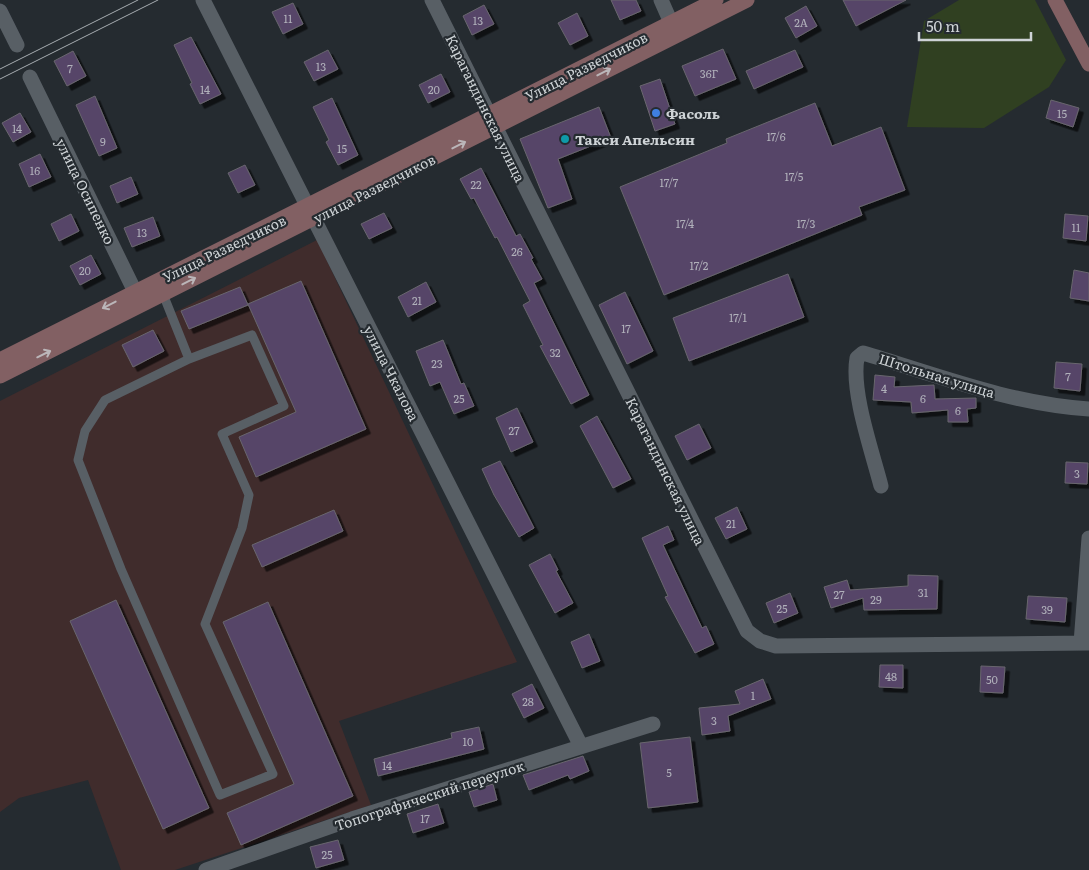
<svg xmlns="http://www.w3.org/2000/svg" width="1089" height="870" font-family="Literata,serif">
<defs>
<filter id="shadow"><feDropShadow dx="4.5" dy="4.5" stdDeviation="0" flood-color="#0009"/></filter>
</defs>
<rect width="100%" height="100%" fill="#252b30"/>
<path fill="#402c2c" d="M317 240 517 662 339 721 371 805 175 870H121L88 780 19 798 0 812V401Z"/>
<path fill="#304021" d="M959 0H1035L1066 60 1049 87 984 128 907 127 924 21Z"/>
<path fill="#564568" stroke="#69666e" filter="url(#shadow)" d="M611 0H636L641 11 620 20Z
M843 0H906L856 26Z
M293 3 303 24 283 34 272 12Z
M484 5 494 24 472 35 463 16Z
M806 6 817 26 796 38 785 18Z
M577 13 588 36 570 45 558 23Z
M191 37 221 94 200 104 190 84 192 83 174 45Z
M723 49 736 79 695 96 682 66Z
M328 50 338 69 314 81 304 62Z
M795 50 803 67 754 89 746 71Z
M73 51 86 76 67 86 54 61Z
M441 74 450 92 428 103 419 85Z
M660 79 675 124 655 131 640 86Z
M95 96 117 148 99 156 76 105Z
M332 98 358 155 338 165 326 142 329 140 313 107Z
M1051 100 1079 108 1073 127 1046 118Z
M815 103 832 146 881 127 905 190 859 207 862 215 664 295 620 187 727 143 726 139Z
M599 107 611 138 558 159 572 199 548 208 520 139Z
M20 113 31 132 13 142 2 123Z
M40 154 51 177 29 187 19 164Z
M245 165 255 185 238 193 228 173Z
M481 168 516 236 520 234 533 258 531 259 542 279 534 283 589 395 571 404 540 346 543 345 523 305 530 301 497 237 495 238 474 198 471 199 460 179Z
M131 177 138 194 117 203 110 186Z
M384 213 392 228 369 239 361 224Z
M71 214 79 231 59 241 51 224Z
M1065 214 1088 216 1086 241 1063 238Z
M153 217 160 236 132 247 124 228Z
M91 255 101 274 80 285 70 266Z
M1074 270 1089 273V301L1070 298Z
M788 274 804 317 689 361 673 318Z
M301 281 366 429 256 477 239 437 296 412 248 304Z
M426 282 436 302 408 317 398 297Z
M240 287 248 305 189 329 181 311Z
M625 292 653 351 627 364 599 305Z
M153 330 164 351 133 367 122 345Z
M443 340 461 384 464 383 474 406 454 414 440 382 430 386 416 351Z
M1056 362 1082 364 1080 391 1054 388Z
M875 375 895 377 894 387 934 385 935 399 976 398V408L967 409 968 422H948V410L912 413 911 402 873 400Z
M517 408 533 442 511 452 496 418Z
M597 416 631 479 613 488 580 426Z
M699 424 711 448 687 460 675 436Z
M500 461 534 528 519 537 494 495 482 469Z
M1066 462 1088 463 1087 484 1065 483Z
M737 507 747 529 726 539 715 518Z
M334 510 343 531 262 567 252 545Z
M668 526 674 540 663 545 702 628 706 626 714 644 695 653 665 597 668 596 642 538Z
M550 554 558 570 556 571 573 603 555 613 529 565Z
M908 575 938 576 937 609 864 610 863 598 831 608 824 587 847 580 850 590 908 586Z
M790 593 798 613 774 623 766 603Z
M1028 596 1067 598 1065 622 1026 619Z
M116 600 209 808 163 829 70 621Z
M268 602 353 796 241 845 227 813 294 784 223 622Z
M589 634 600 661 582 668 571 642Z
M880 665H903V688L879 687Z
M981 666 1005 667 1003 693 980 692Z
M763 679 771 699 728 716 730 731 702 735 699 708 740 704 735 691Z
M532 684 544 708 524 718 512 694Z
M479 727 484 749 378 776 374 759 452 738 451 733Z
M690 737 698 802 648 808 640 743Z
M583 756 589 771 570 779 568 775 529 790 523 775Z
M493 784 497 800 474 807 469 792Z
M438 804 444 823 413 833 407 814Z
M338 840 344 860 316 868 310 847Z"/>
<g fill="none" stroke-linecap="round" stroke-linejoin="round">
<path stroke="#585f65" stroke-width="9" d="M163 294 189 359 105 400 85 431 78 460 121 569 220 795 273 774 205 624 242 528 249 495 222 434 284 406 252 335 189 359"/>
<path stroke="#585f65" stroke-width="15" d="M203 0 581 746
M432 0 747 631 760 641 776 646 1089 643
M661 0 676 34
M0 11 17 45
M30 77 141 304
M881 486C872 451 851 392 857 358L863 353C937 375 1011 404 1089 409
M1081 643 1089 538
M206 870 352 819 653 724"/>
<path stroke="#826063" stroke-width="15" d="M1055 0 1089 64
M0 360 716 0
M0 376 747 0"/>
<path stroke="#a7adb0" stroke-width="1" d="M0 69 138 0
M0 79 158 0"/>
</g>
<defs><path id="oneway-shaft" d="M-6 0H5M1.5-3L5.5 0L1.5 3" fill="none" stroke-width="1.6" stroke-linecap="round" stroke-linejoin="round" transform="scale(1.25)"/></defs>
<g stroke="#bbb6b9">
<use href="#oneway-shaft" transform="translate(604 72) rotate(-27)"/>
<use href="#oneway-shaft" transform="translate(459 145) rotate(-27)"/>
<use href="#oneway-shaft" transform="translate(189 281) rotate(-27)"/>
<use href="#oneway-shaft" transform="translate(109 305) rotate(153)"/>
<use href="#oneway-shaft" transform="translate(44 354) rotate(-26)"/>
</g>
<circle fill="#3f7fe0" stroke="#252b30" stroke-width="2" cx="656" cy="113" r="5"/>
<circle fill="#0f9aa8" stroke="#252b30" stroke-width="2" cx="565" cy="139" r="5"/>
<g text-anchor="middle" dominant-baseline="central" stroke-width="4.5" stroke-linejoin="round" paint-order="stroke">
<g font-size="11" fill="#b0b0ba">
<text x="288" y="18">11</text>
<text x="478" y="20">13</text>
<text x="801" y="22">2А</text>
<text x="321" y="66">13</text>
<text x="70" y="68">7</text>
<text x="709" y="73">36Г</text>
<text x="205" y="89">14</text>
<text x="434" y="89">20</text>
<text x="1062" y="113">15</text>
<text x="17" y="128">14</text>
<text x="776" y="136">17/6</text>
<text x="103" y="141">9</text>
<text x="342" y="148">15</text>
<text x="35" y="170">16</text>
<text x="794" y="176">17/5</text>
<text x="669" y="182">17/7</text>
<text x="476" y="184">22</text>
<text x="685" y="223">17/4</text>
<text x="806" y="223">17/3</text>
<text x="1076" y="227">11</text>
<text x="142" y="232">13</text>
<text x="517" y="251">26</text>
<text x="699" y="265">17/2</text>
<text x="85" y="270">20</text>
<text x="417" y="300">21</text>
<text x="738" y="317">17/1</text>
<text x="626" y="328">17</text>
<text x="555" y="352">32</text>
<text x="437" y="363">23</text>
<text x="1068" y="376">7</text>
<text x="884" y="388">4</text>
<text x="459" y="398">25</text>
<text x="923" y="398">6</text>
<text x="958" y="410">6</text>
<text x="514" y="430">27</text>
<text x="1077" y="473">3</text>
<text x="731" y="523">21</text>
<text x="923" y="592">31</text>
<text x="839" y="594">27</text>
<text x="876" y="599">29</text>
<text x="782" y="608">25</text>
<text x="1047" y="609">39</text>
<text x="891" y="676">48</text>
<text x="992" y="679">50</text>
<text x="753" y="695">1</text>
<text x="528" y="701">28</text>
<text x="714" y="720">3</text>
<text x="468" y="741">10</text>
<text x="387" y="765">14</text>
<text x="669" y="772">5</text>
<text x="425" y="818">17</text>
<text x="327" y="854">25</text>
</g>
<g font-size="14" fill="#ced3d6" stroke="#252b30">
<text transform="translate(586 66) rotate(-27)">Улица Разведчиков</text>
<text transform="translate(486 108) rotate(64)">Карагандинская улица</text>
<text transform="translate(374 188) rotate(-27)">улица Разведчиков</text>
<text transform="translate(86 191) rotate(64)">улица Осипенко</text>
<text transform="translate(224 248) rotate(-26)">Улица Разведчиков</text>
<text transform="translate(392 373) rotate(63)">улица Чкалова</text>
<text transform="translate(937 375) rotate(17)">Штольная улица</text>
<text transform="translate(666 471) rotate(64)">Карагандинская улица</text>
<text transform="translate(429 795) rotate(-18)">Топографический переулок</text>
</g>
<g font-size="14" font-weight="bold" fill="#ced3d6" stroke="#252b30" text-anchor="start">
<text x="666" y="113">Фасоль</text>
<text x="575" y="139">Такси Апельсин</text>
</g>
</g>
<path d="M919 32v8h112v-8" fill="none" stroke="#ced3d6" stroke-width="2.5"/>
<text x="926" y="32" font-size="15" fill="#ced3d6" stroke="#252b30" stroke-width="4" paint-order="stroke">50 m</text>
</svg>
